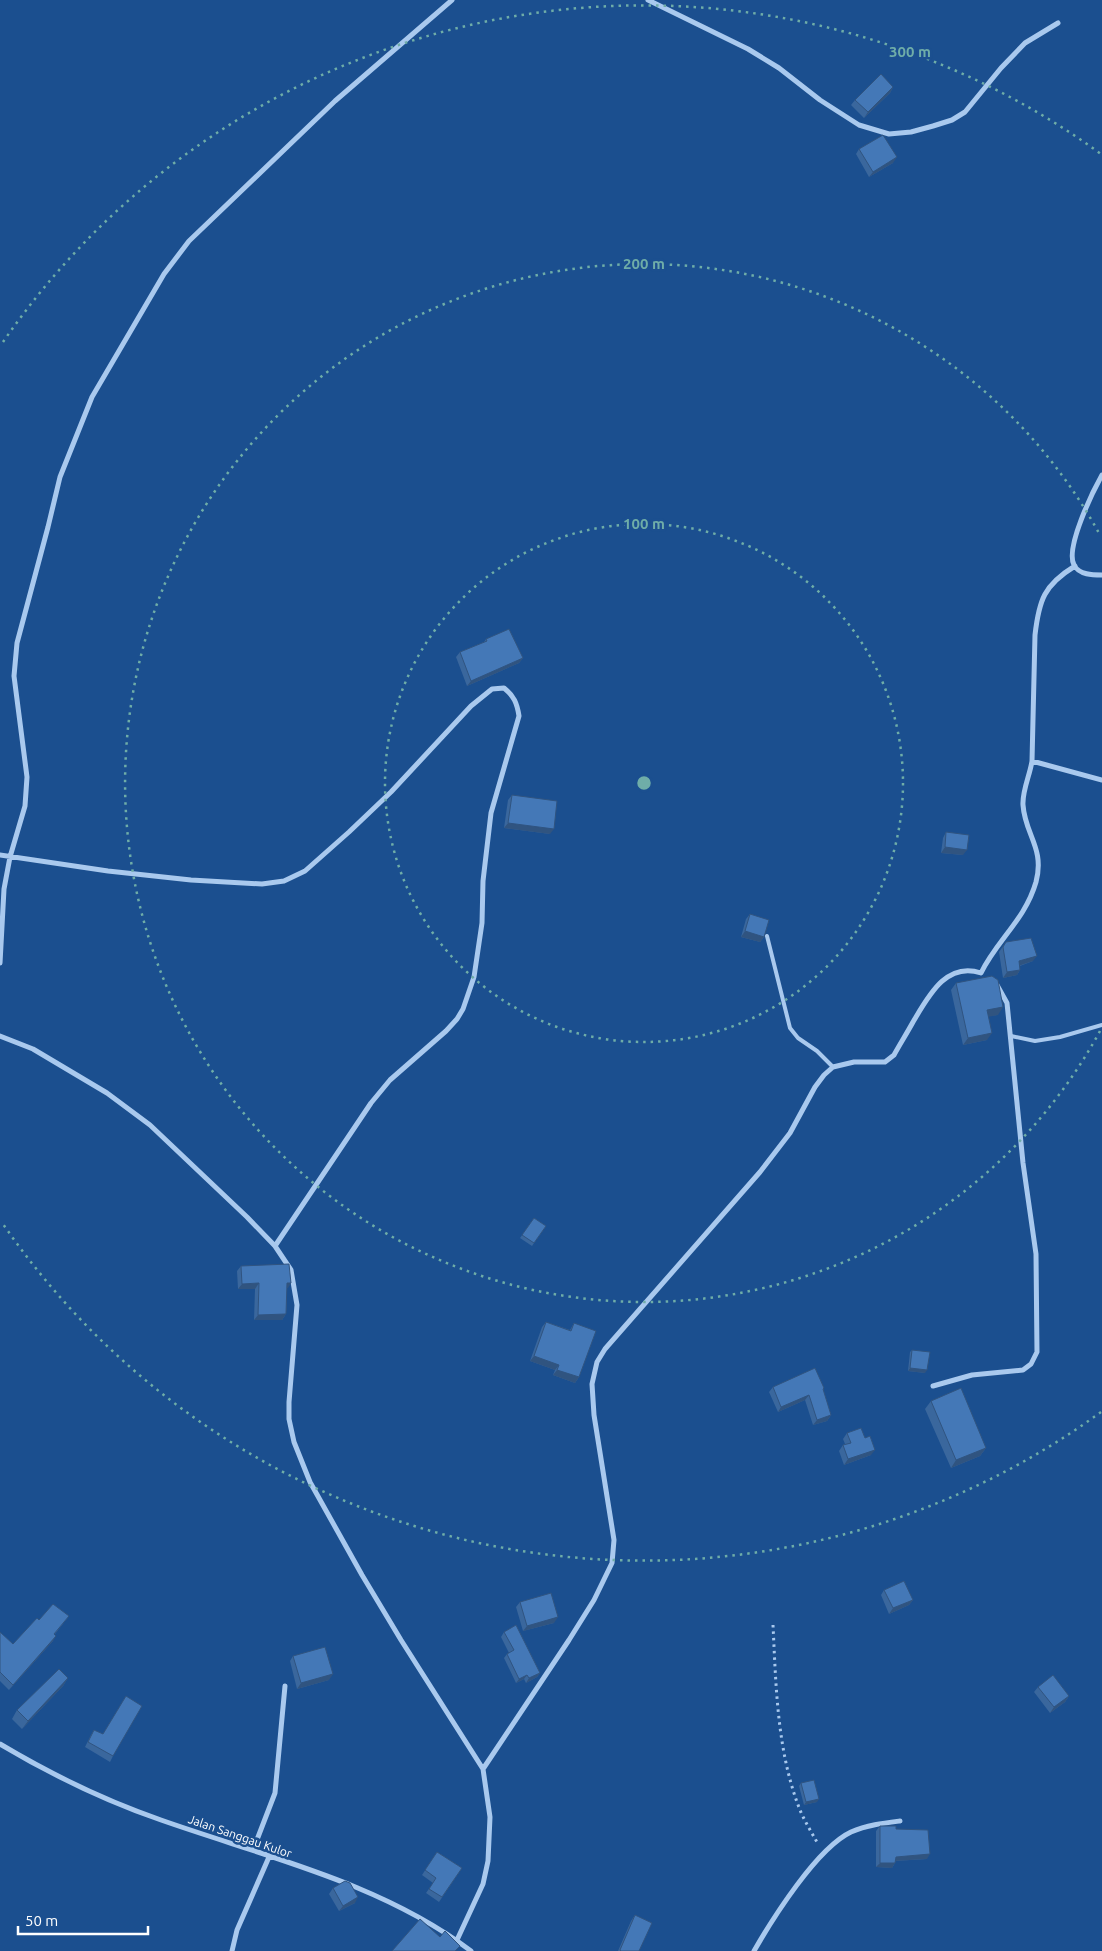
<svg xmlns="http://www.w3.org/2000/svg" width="1102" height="1951" font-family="Ubuntu,sans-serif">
<rect width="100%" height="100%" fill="#1b4f8f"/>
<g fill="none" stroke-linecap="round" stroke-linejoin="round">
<path stroke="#a9c9ee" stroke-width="3" stroke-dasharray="2.5 4" stroke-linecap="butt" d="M773 1625C776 1686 777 1752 800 1810 805 1822 812 1833 818 1844"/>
<path stroke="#a9c9ee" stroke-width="4" d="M767 936 790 1028 798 1038 817 1051 833 1067
M1011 1036 1035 1041 1060 1037 1102 1025"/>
<path stroke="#a9c9ee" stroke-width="5" d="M648 0 748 49 779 68 820 100 859 125 889 134 911 132 933 126 952 120 965 112 1001 68 1025 43 1058 23
M1102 475C1093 491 1065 548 1074 565 1079 575 1093 575 1102 575
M1032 761 1035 635C1039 600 1044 585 1075 566
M0 855 108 871 191 880 262 884 284 881 305 871 349 832 391 792 471 706 492 689 504 688C514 696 517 703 519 716L491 813 483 881 482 923 474 977 463 1009 457 1019 446 1031 390 1080 371 1103 275 1246
M0 963 4 889 10 857 25 806 27 777 14 676 17 643 48 527 60 477 92 397 164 274 189 241 335 101 452 0
M0 1036 33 1049 107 1093 150 1125 247 1217 275 1246 291 1270 297 1305 289 1402V1419L294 1442 310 1482 362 1575 401 1640 483 1769 490 1817 488 1861 483 1884 457 1940
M933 1386 972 1375 1023 1370 1031 1364 1037 1352 1036 1254 1023 1163 1007 1003 997 985
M0 1744C52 1775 103 1800 161 1820 266 1857 381 1883 471 1951
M483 1769 569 1640 594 1600 612 1563 614 1540 594 1415 592 1384 597 1362 605 1349 760 1172 790 1133 815 1087 824 1075 833 1067 854 1062H885L894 1055C900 1044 907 1033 913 1022 928 997 946 961 981 973 997 940 1025 920 1036 882 1045 848 1025 835 1023 805 1022 791 1030 775 1032 761L1102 780
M253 1850 275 1793 285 1686
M232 1951 237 1930 269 1857
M754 1951C773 1918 817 1848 851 1832 867 1825 884 1823 900 1821"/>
</g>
<path fill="#3a679d" d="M893 87 890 93 864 118 851 105 855 100Z
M859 149 893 163 869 177 856 154Z
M486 639 523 658 519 663 467 686 456 657 460 652 484 642Z
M512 795 550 834 504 828 508 800Z
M946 832 963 855 941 853 943 838Z
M750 914 764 937 760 942 741 937 746 919Z
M1006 942 1033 961 1020 966V970L1017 975 1003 978 999 952Z
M956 983 998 1015 988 1016 987 1040 963 1045 951 990Z
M534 1218 546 1226 532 1246 520 1238Z
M241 1266 291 1283 287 1288 286 1314 282 1320H254L255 1289H238L237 1271Z
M546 1322 570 1330 574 1323 579 1377 575 1383 553 1375 555 1370 530 1361 542 1327Z
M912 1350 925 1373 908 1371 910 1352Z
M773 1387 824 1388 823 1390 831 1415 827 1421 813 1425 805 1400 778 1412 769 1392Z
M931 1401 986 1448 980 1456 951 1468 925 1409Z
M847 1433 871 1455 844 1465 839 1451 843 1445 845 1444 843 1439Z
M884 1590 913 1600 909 1605 889 1614 881 1595Z
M520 1602 554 1623 523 1631 516 1607Z
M69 1616 55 1634 53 1641 9 1690 0 1681V1632L13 1644 39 1620Z
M504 1632 540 1673 537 1677 526 1683 524 1679 516 1683 504 1658 507 1654 509 1653 501 1637Z
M293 1656 329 1680 297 1689 290 1661Z
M68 1678 63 1686 22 1729 12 1719 17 1710Z
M1038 1687 1069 1696 1065 1702 1050 1713 1034 1692Z
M126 1696 113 1756 110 1762 85 1747 91 1735 94 1730 103 1734Z
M801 1783 817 1802 804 1805 799 1786Z
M880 1826 896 1829 927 1859 895 1861V1863L892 1868 876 1867V1831Z
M437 1852 462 1868 439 1902 426 1893 433 1883 422 1875Z
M333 1888 355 1903 339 1911 329 1894Z
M635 1915 639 1951H618L631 1921Z"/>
<path fill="#305480" d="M893 87 890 93 864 118 868 112Z
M897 157 893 163 869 177 873 172Z
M523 658 519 663 467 686 471 681Z
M508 823 554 829 550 834 504 828Z
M945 847 967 850 963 855 941 853Z
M745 931 764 937 760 942 741 937Z
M1037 956 1033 961 1015 967 1019 961Z
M1020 970 1017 975 1003 978 1007 972Z
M1003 1007 998 1015 982 1018 987 1010Z
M992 1033 987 1040 963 1045 968 1038Z
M259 1283 255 1289H238L242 1284Z
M287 1283H291L288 1288H283Z
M286 1314 282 1320H254L258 1315Z
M534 1356 559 1365 555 1370 530 1361Z
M910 1368 927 1370 925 1373 908 1371Z
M557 1370 579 1377 575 1383 553 1375Z
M809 1395 805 1400 778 1412 781 1407Z
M831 1415 827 1421 813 1425 817 1420Z
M986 1448 980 1456 951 1468 956 1460Z
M875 1450 871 1455 844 1465 848 1459Z
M913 1600 909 1605 889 1614 893 1608Z
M558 1617 554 1623 523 1631 527 1626Z
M56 1636 53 1641 9 1690 13 1685Z
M540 1673 537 1677 526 1683 529 1678Z
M333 1674 329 1680 297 1689 301 1683Z
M527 1675 524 1679 516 1683 519 1679Z
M68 1678 63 1686 22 1729 28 1721Z
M1069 1696 1065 1702 1050 1713 1054 1707Z
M819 1799 817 1802 804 1805 806 1802Z
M930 1854 927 1859 892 1861 896 1857Z
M880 1863H895L892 1868 876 1867Z
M358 1897 355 1903 339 1911 343 1906Z"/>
<path fill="#4478b7" stroke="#305480" d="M881 74 893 87 868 112 855 100Z
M883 135 897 157 873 172 859 149Z
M509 629 523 658 471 681 460 652 487 641 486 639Z
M512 795 557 801 554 829 508 823Z
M946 832 969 835 967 850 945 847Z
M750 914 769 920 764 937 745 931Z
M1031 938 1037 956 1019 961 1020 970 1007 972 1003 947 1006 942Z
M992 976 998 980 1003 1007 987 1010 992 1033 968 1038 956 983Z
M534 1218 546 1226 534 1243 522 1235Z
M289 1264 291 1283H287L286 1314 258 1315 259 1283 242 1284 241 1266Z
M546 1322 571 1331 574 1323 596 1331 579 1377 557 1370 559 1365 534 1356Z
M912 1350 930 1352 927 1370 910 1368Z
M815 1368 824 1388 823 1389 831 1415 817 1420 809 1395 781 1407 773 1387Z
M961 1388 986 1448 956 1460 931 1401Z
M861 1428 865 1438 870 1436 875 1450 848 1459 843 1445 851 1443 847 1433Z
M904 1581 913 1600 893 1608 884 1590Z
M551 1593 558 1617 527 1626 520 1602Z
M53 1604 69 1616 54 1634 56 1636 13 1685 0 1672V1632L13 1644 37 1618 39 1620Z
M516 1625 540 1673 529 1678 527 1675 519 1679 507 1654 514 1650 504 1632Z
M325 1647 333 1674 301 1683 293 1656Z
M59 1669 68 1678 28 1721 17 1710Z
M1053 1675 1069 1696 1054 1707 1038 1687Z
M126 1696 142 1706 113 1756 88 1742 94 1730 103 1734Z
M814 1780 819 1799 806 1802 801 1783Z
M880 1826H896V1829L928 1830 930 1854 896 1857 895 1863H880Z
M437 1852 462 1868 442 1897 429 1889 436 1878 425 1870Z
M345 1881 350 1883 358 1897 343 1906 333 1888Z
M635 1915 652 1923 639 1951H621L620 1950Z
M420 1919 440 1937 445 1931 460 1946 455 1951H392Z"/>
<g fill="none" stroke="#6fada8" stroke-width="2.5" stroke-dasharray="2.5 5">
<circle cx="644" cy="783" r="259"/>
<path d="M1100 1031A519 519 0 1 1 1100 535"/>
<path d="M1101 1412A778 778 0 0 1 3 1224M3 342A778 778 0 0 1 1101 154"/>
</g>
<g text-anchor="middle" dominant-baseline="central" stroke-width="5" stroke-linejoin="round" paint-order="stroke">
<g font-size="12" fill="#fff" stroke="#1b4f8f">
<text transform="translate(240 1836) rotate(19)">Jalan Sanggau Kulor</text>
</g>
</g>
<circle cx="644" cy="783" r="8" fill="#6fada8" stroke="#1b4f8f" stroke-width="2.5"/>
<g font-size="15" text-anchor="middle" font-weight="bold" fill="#6fada8" stroke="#1b4f8f" stroke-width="5" stroke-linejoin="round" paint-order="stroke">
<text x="910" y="57">300 m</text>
<text x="644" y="269">200 m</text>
<text x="644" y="529">100 m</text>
</g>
<path d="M18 1926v8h130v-8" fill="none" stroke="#ffffff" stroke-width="2.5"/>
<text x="25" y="1926" font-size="15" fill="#ffffff" stroke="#1b4f8f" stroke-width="4" paint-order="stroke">50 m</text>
</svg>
